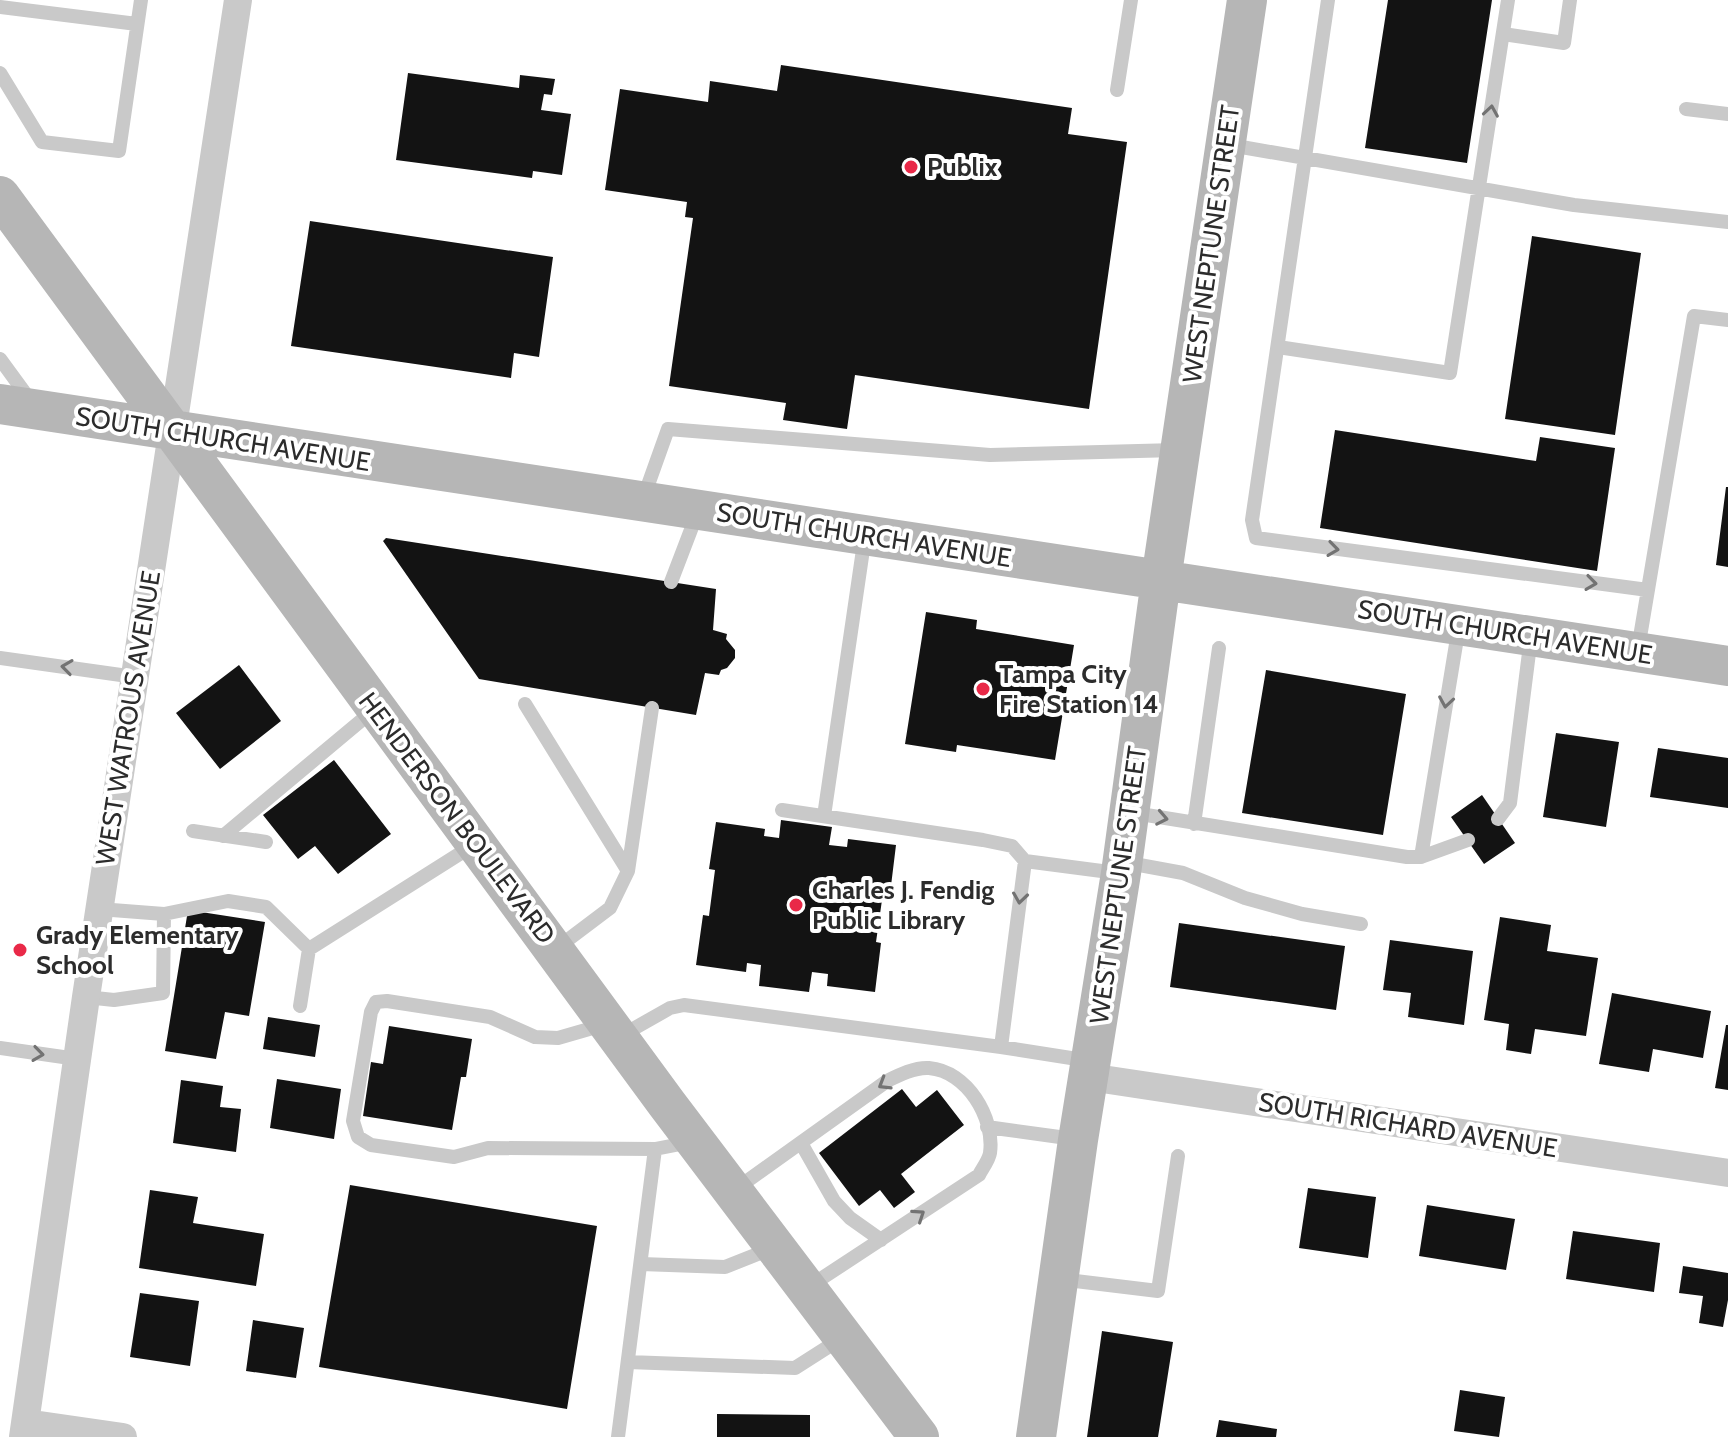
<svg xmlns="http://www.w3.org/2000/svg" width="1728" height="1437" font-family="Cabin,sans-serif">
<rect width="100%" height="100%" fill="#fff"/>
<path fill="#131313" d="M1388 0H1492L1467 163 1365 148Z
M781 65 1072 108 1068 134 1127 142 1089 409 855 375 847 429 783 420 786 403 669 386 693 218 685 217 687 202 605 190 620 89 708 102 710 81 777 91Z
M408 73 519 88 520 75 555 79 552 95 544 94 541 110 571 114 562 175 533 171 532 178 396 160Z
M310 221 553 257 539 357 514 353 511 378 291 346Z
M1532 236 1641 253 1615 435 1505 419Z
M1335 430 1536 461 1540 437 1615 448 1597 571 1320 528Z
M1726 487H1728V567L1716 565Z
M386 538 716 589 713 630 727 634 726 639 735 650V658L727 668 721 670 719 675 705 673 696 715 479 679 383 541Z
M926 612 977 620 976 629 1074 645 1055 760 957 745 956 752 905 744Z
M239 665 281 721 220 769 176 713Z
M1266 670 1406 694 1383 835 1242 813Z
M1556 733 1619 742 1606 827 1543 817Z
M1658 748 1728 758V808L1650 797Z
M334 760 391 834 338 874 315 846 298 859 263 815Z
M1482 795 1515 843 1484 864 1451 817Z
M781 820 832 827 829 845 847 847 848 839 896 845 890 894 883 893 876 942 881 943 875 992 827 986 828 974 812 972 809 992 759 986 761 965 747 963 746 972 696 965 703 915 709 916 715 870 709 869 716 822 765 829 764 836 779 838Z
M188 910 265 922 249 1016 225 1012 216 1059 165 1051Z
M1500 917 1551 925 1547 951 1598 958 1586 1036 1535 1029 1531 1054 1506 1050 1509 1024 1484 1020Z
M1179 923 1345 946 1336 1010 1170 987Z
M1390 940 1473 951 1464 1025 1408 1017 1411 993 1383 990Z
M1612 993 1711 1011 1703 1058 1653 1049 1649 1072 1599 1064Z
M268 1017 320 1025 315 1057 263 1049Z
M1726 1025H1728V1090L1715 1088Z
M389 1026 472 1039 466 1077H461L452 1130 363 1116 371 1062 383 1064Z
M277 1079 341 1089 334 1139 270 1128Z
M181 1080 223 1086 220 1107 241 1109 236 1152 173 1143Z
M902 1089 916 1107 937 1090 964 1125 901 1174 915 1192 894 1208 880 1190 859 1206 819 1153Z
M350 1185 597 1226 567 1409 319 1367Z
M1308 1188 1376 1197 1368 1258 1299 1248Z
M150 1190 198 1197 193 1223 264 1234 256 1286 139 1268Z
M1427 1205 1515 1219 1506 1270 1419 1256Z
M1573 1231 1660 1243 1654 1292 1566 1279Z
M1683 1266 1728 1273V1300L1723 1327 1699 1323 1703 1296 1679 1293Z
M140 1293 199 1301 190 1366 130 1357Z
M253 1320 304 1328 296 1378 246 1371Z
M1102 1331 1173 1342 1158 1437H1087Z
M1460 1390 1505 1397 1499 1437 1454 1431Z
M717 1414 810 1415V1437H717Z
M1219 1420 1277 1429 1276 1437H1216Z"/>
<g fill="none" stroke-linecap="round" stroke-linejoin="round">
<path stroke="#c9c9c9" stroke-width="14" d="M1328 0 1252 520 1256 538 1648 590
M0 7 137 24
M1503 34 1564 43 1570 0
M0 73 42 142 119 151 141 0
M1117 90 1131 0
M1686 109 1728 114
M1230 145 1574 205 1728 222
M1278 347 1450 373 1508 0
M0 359 30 400
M643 499 668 429 990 455 1176 450
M671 582 697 514
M1638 649 1694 316 1728 320
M0 658 135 677
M525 704 628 871
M782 810 983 840 1012 846 1025 861
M1134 813 1407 857H1421L1468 840
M824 816 865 536
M1498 819 1510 803 1531 637
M1194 824 1219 648
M193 831 266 842
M223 836 375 709
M1421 857 1459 626
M1123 862 1183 873 1245 898 1302 914 1361 924
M99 909 164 914
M557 948 610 908 628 871 652 708
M86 997 114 1000 163 993 164 914 228 901 266 907 309 949 472 846
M300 1006 309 949
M603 1025 558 1038 535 1037 490 1017 387 1001 376 1002 371 1012 353 1121 358 1137 371 1145 454 1157 488 1148 655 1149 691 1142
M619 1037 670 1008 684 1005 1001 1047
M0 1048 77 1059
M1090 1061 1001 1047 1025 861 1117 873
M987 1127 1074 1139
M801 1143 834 1201 850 1218 881 1240
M736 1189 887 1081C899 1075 915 1067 929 1068 967 1071 995 1118 990 1153 989 1160 982 1169 979 1175L807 1288
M641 1264 725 1267 773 1248
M1059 1279 1158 1291 1178 1156
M628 1362 795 1368 842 1338
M618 1437 655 1149"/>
<path stroke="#c9c9c9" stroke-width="28" d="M1089 1077 1728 1173
M26 1423 123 1437
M23 1437 86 997 238 0"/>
<path stroke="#b6b6b6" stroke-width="40" d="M0 196 667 1104 919 1437
M0 404 1728 666
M1036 1437 1078 1140 1121 873 1161 580 1247 0"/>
</g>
<defs><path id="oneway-chevron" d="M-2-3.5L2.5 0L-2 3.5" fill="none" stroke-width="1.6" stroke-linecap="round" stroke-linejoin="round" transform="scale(2)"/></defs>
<g stroke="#737373">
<use href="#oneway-chevron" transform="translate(1491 111) rotate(-81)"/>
<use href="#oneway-chevron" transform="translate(1333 549) rotate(8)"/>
<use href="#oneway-chevron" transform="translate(1591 583) rotate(8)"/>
<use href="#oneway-chevron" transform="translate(67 667) rotate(-172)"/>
<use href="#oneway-chevron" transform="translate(1446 702) rotate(99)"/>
<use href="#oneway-chevron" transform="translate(1162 818) rotate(11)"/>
<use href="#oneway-chevron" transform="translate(1020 898) rotate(98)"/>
<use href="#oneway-chevron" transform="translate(38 1054) rotate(8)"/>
<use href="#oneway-chevron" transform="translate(884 1084) rotate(149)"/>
<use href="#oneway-chevron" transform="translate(919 1215) rotate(-34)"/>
</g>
<g fill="#e92948" stroke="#fff" stroke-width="3">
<circle cx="911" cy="167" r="8"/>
<circle cx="983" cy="689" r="8"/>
<circle cx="796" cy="905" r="8"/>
<circle cx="20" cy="950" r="8"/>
</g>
<g text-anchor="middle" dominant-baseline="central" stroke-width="8" stroke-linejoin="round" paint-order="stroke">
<g font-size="26" font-weight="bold" fill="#2c2c2c" stroke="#fff" text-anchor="start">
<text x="927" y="167">Publix</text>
<text x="999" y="674">Tampa City<tspan x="999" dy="30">Fire Station 14</tspan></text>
<text x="812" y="890">Charles J. Fendig<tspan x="812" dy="30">Public Library</tspan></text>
<text x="36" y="935">Grady Elementary<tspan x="36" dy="30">School</tspan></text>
</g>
<g font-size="26" fill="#2c2c2c" stroke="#fff">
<text transform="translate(1211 244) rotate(-82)">WEST NEPTUNE STREET</text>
<text transform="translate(223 439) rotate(9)">SOUTH CHURCH AVENUE</text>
<text transform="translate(864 535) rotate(9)">SOUTH CHURCH AVENUE</text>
<text transform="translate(1505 632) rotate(9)">SOUTH CHURCH AVENUE</text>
<text transform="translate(128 718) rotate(-81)">WEST WATROUS AVENUE</text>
<text transform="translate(457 818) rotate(53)">HENDERSON BOULEVARD</text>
<text transform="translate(1118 885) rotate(-82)">WEST NEPTUNE STREET</text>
<text transform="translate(1408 1125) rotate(9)">SOUTH RICHARD AVENUE</text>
</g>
</g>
</svg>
